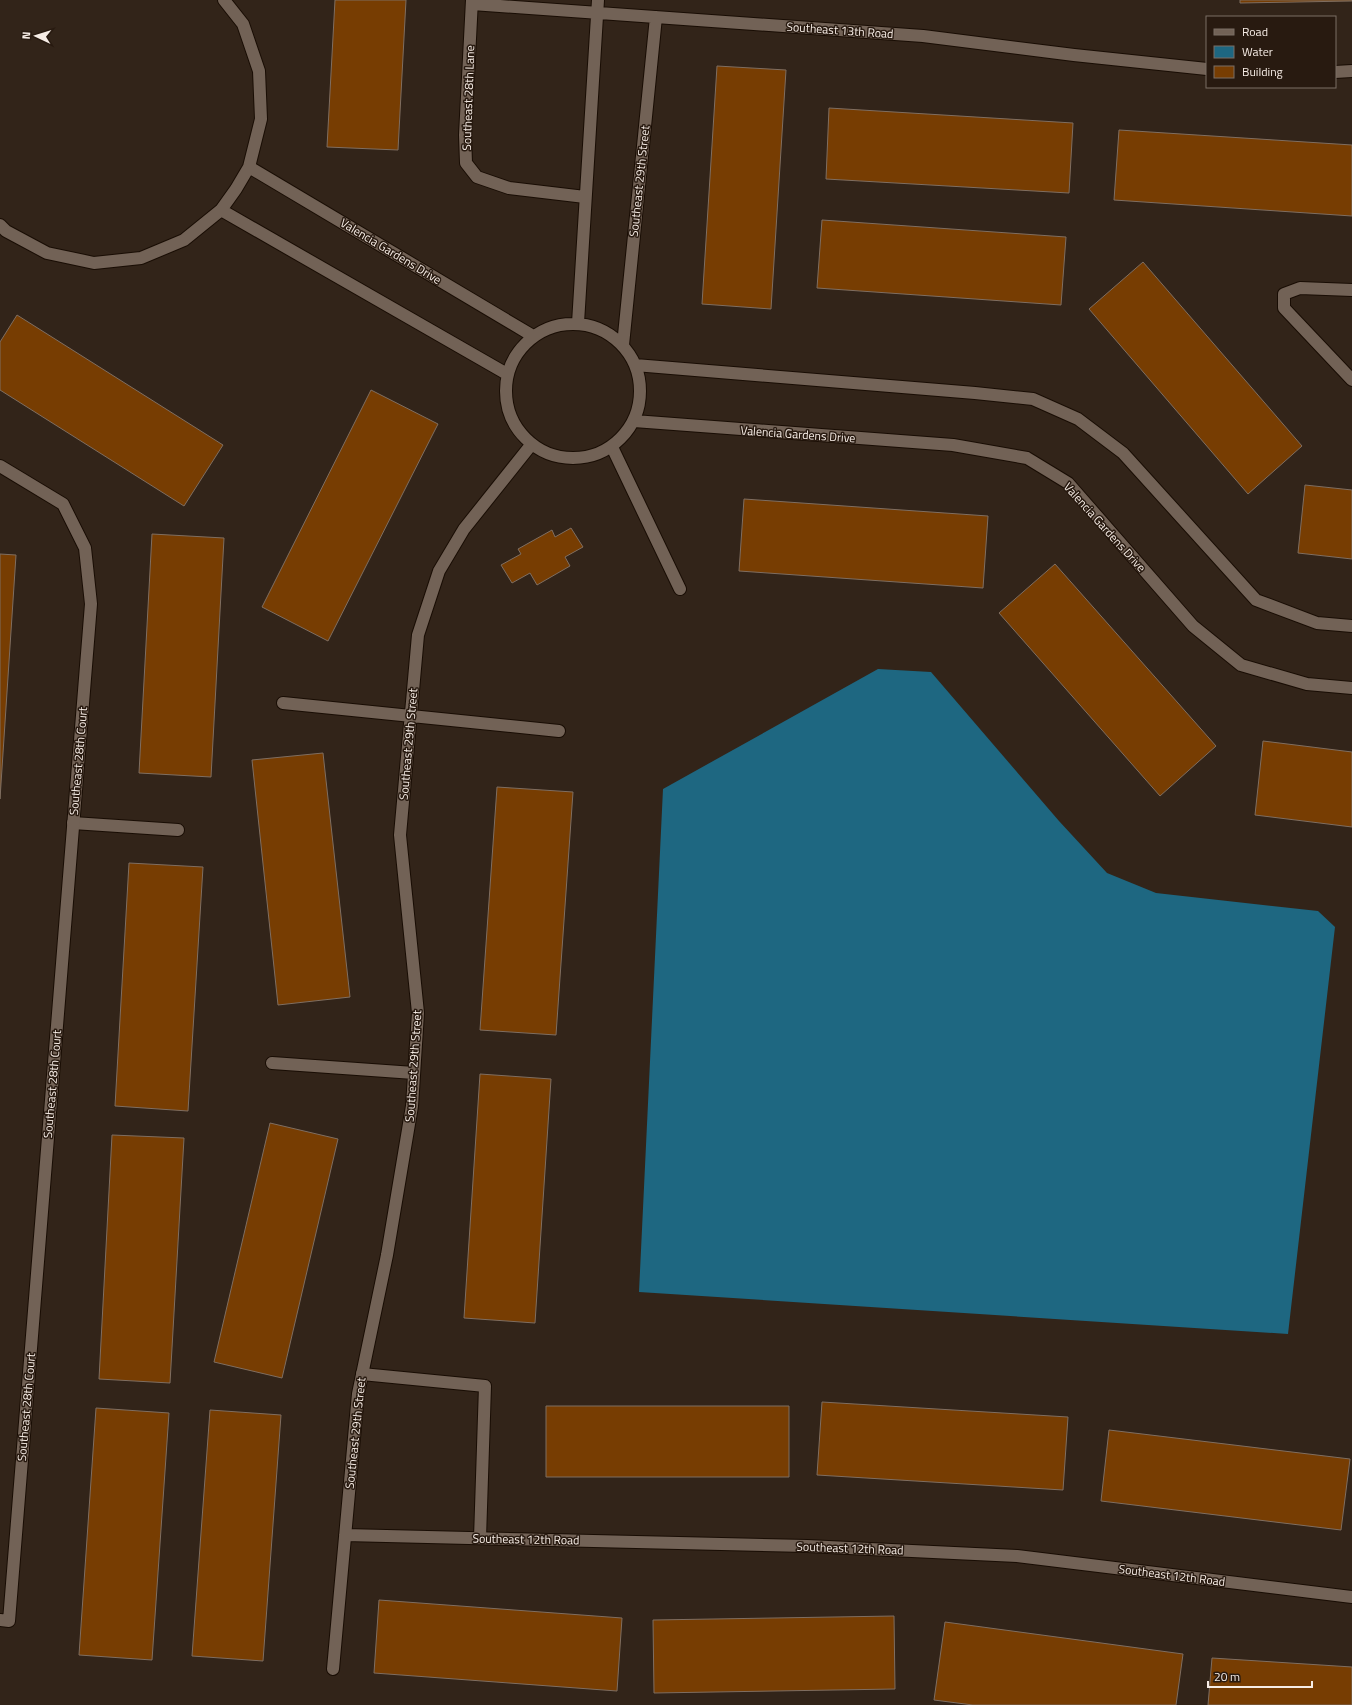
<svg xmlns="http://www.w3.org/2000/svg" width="1352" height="1705" font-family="'Titillium Web',sans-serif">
<rect width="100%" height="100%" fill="#322419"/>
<path fill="#1e6781" d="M878 669 931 672 1059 821 1107 873 1156 893 1318 911 1335 927 1288 1334 639 1292 663 789Z"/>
<path fill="#773d02" stroke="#7f6e61" d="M335 0H406L398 150 327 147Z
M1240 0H1352V1L1240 3Z
M717 66 786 70 771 309 702 304Z
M829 108 1073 123 1069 193 826 179Z
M1119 130 1352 145V216L1114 200Z
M822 220 1066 237 1061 305 817 288Z
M1143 262 1302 446 1248 494 1089 309Z
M17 315 223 445 184 506 0 390V342Z
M371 390 438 424 328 641 262 607Z
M1305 485 1352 490V559L1298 553Z
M744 499 988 516 983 588 739 571Z
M571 528 583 547 565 557 570 566 537 585 530 573 512 583 501 565 521 554 518 549 552 530 555 537Z
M152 534 224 538 211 777 139 773Z
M0 554 16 555 0 799Z
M1055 564 1216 746 1160 796 999 613Z
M1263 741 1352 752V827L1255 815Z
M323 753 350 997 278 1005 252 760Z
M497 787 573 792 556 1035 480 1030Z
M129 863 203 867 188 1111 115 1106Z
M480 1074 551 1079 535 1323 464 1318Z
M270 1123 338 1139 282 1378 214 1362Z
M112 1135 184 1138 170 1383 99 1379Z
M822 1402 1068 1417 1063 1490 817 1475Z
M546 1406H789V1477H546Z
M96 1408 169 1413 152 1660 79 1655Z
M210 1410 281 1415 263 1661 192 1656Z
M1109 1430 1350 1459 1341 1530 1101 1501Z
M379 1600 622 1618 617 1691 374 1673Z
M894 1616 895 1689 654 1693 653 1620Z
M945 1622 1183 1654 1176 1705H973L934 1700Z
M1212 1658 1352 1667V1705H1208Z"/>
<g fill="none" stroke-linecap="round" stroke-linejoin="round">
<g stroke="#190d04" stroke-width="14">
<path id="lane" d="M1352 290 1300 288 1284 294V308L1352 380
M612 447 680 589
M73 823 178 830
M362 1374 485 1386 480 1538"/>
</g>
<g stroke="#190d04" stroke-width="14">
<path id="street" d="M472 0 465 135 466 163 477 177 509 188 585 197
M472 4 923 36 1074 55 1207 69
M1335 72 1352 71
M249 167 533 336
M221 210 507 374
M0 225 6 231 47 253 94 263 141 258 184 240 221 210 236 189 249 167 261 119 259 71 243 24 224 0
M578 323 598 0
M506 391a67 67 0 1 1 134 0a67 67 0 1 1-134 0Z
M623 345 656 17
M635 365 975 393 1033 399 1078 419 1123 453 1256 600 1317 623 1352 626
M634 421 953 445 1027 458 1068 483 1193 626 1241 665 1307 684 1352 688
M0 466 63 504 85 548 91 604 9 1621 0 1620
M283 703 559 731
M272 1063 414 1073
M345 1535 807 1546 1017 1556 1352 1597
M333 1669 358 1394 387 1255 412 1106 418 1013 400 835 418 635 439 571 464 529 531 445"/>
</g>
<use href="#lane" stroke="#726256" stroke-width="12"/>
<use href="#street" stroke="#726256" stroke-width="12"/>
</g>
<g text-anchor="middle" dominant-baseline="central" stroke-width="3" stroke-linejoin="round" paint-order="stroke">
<g font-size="12" fill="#f6ece5" stroke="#281a10">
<text transform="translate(840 30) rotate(4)">Southeast 13th Road</text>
<text transform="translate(468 98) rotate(-88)">Southeast 28th Lane</text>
<text transform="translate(639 181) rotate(-84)">Southeast 29th Street</text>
<text transform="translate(391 251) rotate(31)">Valencia Gardens Drive</text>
<text transform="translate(798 434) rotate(4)">Valencia Gardens Drive</text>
<text transform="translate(1105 527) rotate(48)">Valencia Gardens Drive</text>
<text transform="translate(408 744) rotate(-85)">Southeast 29th Street</text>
<text transform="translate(78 761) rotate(-85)">Southeast 28th Court</text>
<text transform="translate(413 1066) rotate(-86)">Southeast 29th Street</text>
<text transform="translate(52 1084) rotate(-85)">Southeast 28th Court</text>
<text transform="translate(26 1407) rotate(-85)">Southeast 28th Court</text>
<text transform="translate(355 1433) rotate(-84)">Southeast 29th Street</text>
<text transform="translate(526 1539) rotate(1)">Southeast 12th Road</text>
<text transform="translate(850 1548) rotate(2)">Southeast 12th Road</text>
<text transform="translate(1172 1575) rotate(7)">Southeast 12th Road</text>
</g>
</g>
<rect x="1206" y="16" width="130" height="72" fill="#281a10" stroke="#7a6e65"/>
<rect x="1214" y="29" width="20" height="6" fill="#726256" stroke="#7a6e65"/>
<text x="1242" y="36" font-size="12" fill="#f6ece5">Road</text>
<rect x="1214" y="46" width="20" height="12" fill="#1e6781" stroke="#7a6e65"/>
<text x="1242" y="56" font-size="12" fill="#f6ece5">Water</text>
<rect x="1214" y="66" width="20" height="12" fill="#773d02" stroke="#7a6e65"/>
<text x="1242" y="76" font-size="12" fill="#f6ece5">Building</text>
<g transform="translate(36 36) rotate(274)" stroke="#281a10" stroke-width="3" paint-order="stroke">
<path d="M0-3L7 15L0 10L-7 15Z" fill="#f6ece5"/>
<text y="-6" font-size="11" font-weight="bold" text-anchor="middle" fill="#f6ece5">N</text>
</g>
<path d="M1208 1681v6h104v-6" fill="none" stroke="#f6ece5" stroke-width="2"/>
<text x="1214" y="1681" font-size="12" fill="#f6ece5" stroke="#281a10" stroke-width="3" paint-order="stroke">20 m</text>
</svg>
